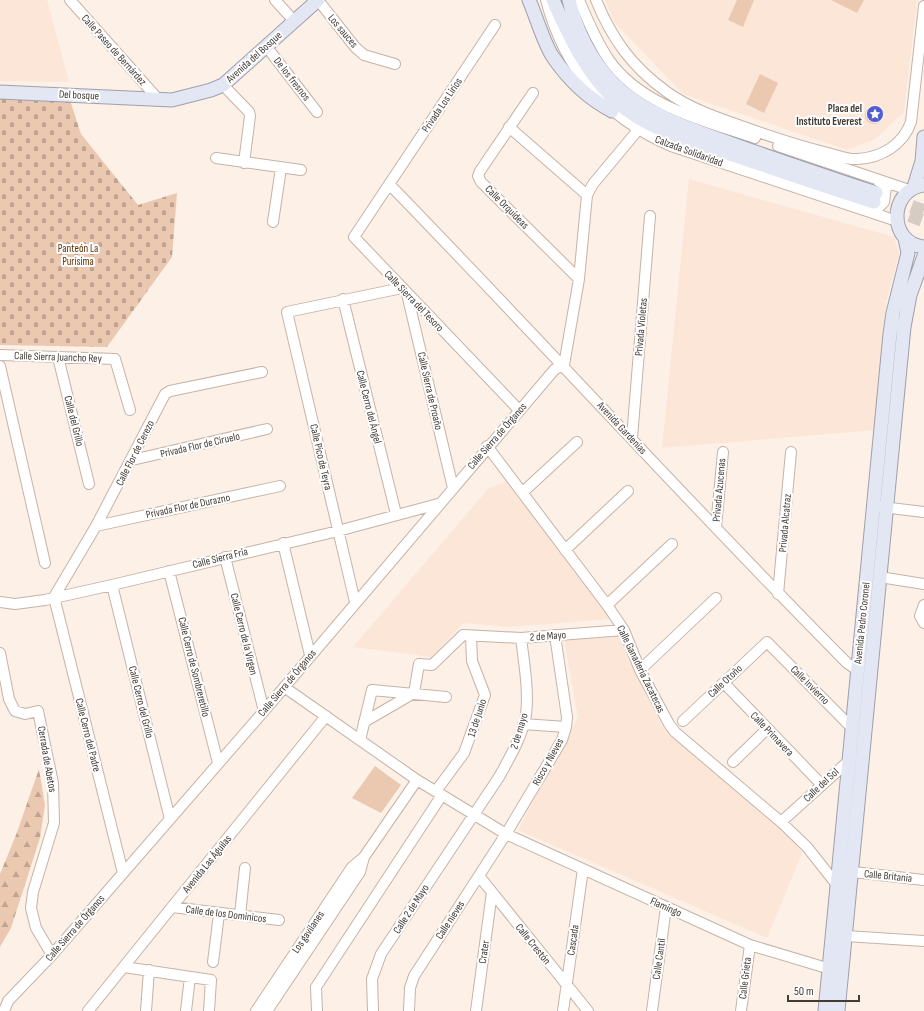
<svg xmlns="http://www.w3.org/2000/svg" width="924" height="1011" font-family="'Sofia Sans Condensed',sans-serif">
<defs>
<pattern id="forest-firs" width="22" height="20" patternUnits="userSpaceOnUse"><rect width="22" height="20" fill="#ebc9b1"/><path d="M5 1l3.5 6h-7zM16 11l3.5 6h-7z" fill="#c0a491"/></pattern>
<pattern id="cemetery-stones" width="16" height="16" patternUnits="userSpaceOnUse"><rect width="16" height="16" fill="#ebc9b1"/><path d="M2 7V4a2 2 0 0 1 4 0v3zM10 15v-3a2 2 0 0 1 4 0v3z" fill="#c0a491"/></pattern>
</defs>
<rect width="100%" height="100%" fill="#fcf0e7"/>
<path fill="#fce6d7" d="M0 0H47L69 82 0 81Z
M605 0H917L904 112 875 139 847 150 686 95 683 94 615 23Z
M689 179 894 237 899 254 886 303 876 430 662 448Z
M508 481 611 619 509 627 463 623 432 657 353 647 489 488Z
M622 637 662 727 796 841 802 853 767 938 518 830 578 717 564 640Z"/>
<path fill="url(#forest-firs)" d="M39 769 45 805 40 838 11 928 0 947V874L16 835Z"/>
<path fill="url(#cemetery-stones)" d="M0 98 70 100 81 134 138 205 177 193 172 257 107 347 0 345Z"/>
<path fill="#ebc9b1" d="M737 0H754L743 27 728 20Z
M831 0H864L857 13Z
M760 74 778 83 764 113 746 104Z
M865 115a9 9 0 1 1 18 0a9 9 0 1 1-18 0Z
M375 766 401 785 381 813 352 798Z"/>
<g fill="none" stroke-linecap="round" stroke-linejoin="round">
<path stroke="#d7ccc3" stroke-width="13" stroke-dasharray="13 6" stroke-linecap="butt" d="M876 193 924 211
M874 202 924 221"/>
<g stroke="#c6b3a5" stroke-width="12">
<path id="minor" d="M70 0 158 99
M275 0 294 21
M318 0 355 47 364 55 395 64
M546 0C565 71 605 117 671 146L897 221
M579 0C588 21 596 41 609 60 641 106 705 121 755 138
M596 0C612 39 632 67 667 92 689 108 715 117 741 126 769 136 798 146 828 153 837 155 848 160 857 159 881 158 903 145 911 122L924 6
M495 25 354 237 519 410
M266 46 317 112
M223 85 249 112 250 116 244 163
M533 93 480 171 478 176 481 182 579 279
M509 127 587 195
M778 146 909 190
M216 158 301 170
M389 184C543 342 691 506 847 663L857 670
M866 210H876L884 202 886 187 877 180
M273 222 281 168
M407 294 453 488
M343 299 396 514
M0 355 115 359 130 410
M58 357 89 484
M564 365 579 279 587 195 593 184 638 130
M0 366 45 563
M632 438 650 216
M487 446 607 605 624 630 640 670 669 724 675 732 781 822 807 847 837 885
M132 460 267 429
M523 492 577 442
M874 506 924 512
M96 526 280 486
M716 527 723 452
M283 543 310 655
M565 550 628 491
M225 557 264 711
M169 571 218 763
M880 577 924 584
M112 585 170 819
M778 594 791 452
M0 602 15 604 45 600 112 585 338 531 438 504
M355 602 287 312 402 288
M607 605 672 544
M924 605 920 616 924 623
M0 653 9 699 15 711 25 714 38 711 53 783 54 823 33 892 31 908 36 928 52 955
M640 670 716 598
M724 683 821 784
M284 687 417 780 506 834 750 945 830 969
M683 721 767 642 852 728
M364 722 414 693 419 664 432 665 463 635 521 638 624 630
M523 724 566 727
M360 740 372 690 446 697
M733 762 767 729
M436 791 464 753 485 695 472 661 471 636
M781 822 852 758
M853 872 924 880
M123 873 54 597 96 526 165 394 170 391 262 372
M479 876 588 1011
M172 907 279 920
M240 915 245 868
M846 936 924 941
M213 962 219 914
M124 967 211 980 209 1011
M4 1011 8 1001 52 955 264 711 555 369 564 365
M88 1011 326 716
M146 1011 149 970
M186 1011 190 977
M256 1011 352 867 364 857 417 780
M267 1011 360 872 364 857
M317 1011 316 987 442 795
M373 1011 372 979 381 954 499 777C510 757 522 737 526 715 529 690 524 663 521 638
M409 1011 410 988 414 976 506 834 562 740 566 727 567 717 555 635
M476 1011 492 892
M563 1011 583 869
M652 1011 666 907
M741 1011 750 945"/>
</g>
<g stroke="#9fa0ab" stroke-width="15">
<path id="major" d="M529 0C536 16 544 44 553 57 568 79 589 99 612 111
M553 0C569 37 586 72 615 100 647 131 701 144 742 158 786 173 830 188 874 202
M569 0C576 30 591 60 612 82 645 115 691 129 733 144 780 161 828 177 876 193
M0 92 172 100 211 90 223 85 318 0
M924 185C888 190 888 243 924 247
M914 187 922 161 924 137
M825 1011 890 334 893 313 908 253 905 238
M838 1011 904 327 910 295 924 256"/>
</g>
<use href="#minor" stroke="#fff" stroke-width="10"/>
<use href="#major" stroke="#e3e6f3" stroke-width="13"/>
</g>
<defs>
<g id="sight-disc" transform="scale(0.9)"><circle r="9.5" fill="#515dd3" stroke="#fff"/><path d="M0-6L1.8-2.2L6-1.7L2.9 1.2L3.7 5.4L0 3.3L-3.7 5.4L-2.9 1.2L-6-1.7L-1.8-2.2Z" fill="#fff"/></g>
</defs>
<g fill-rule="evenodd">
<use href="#sight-disc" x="875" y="114"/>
</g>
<g text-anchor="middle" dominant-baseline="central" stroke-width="4" stroke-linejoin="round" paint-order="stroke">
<g font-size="11" fill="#433b35" stroke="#fff">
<text transform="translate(343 31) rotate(50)">Los sauces</text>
<text transform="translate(114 50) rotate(48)">Calle Paseo de Bernárdez</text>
<text transform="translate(254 57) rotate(-42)">Avenida del Bosque</text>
<text transform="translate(292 79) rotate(52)">De los fresnos</text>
<text transform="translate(79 95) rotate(3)">Del bosque</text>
<text transform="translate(442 105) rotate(-56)">Privada Los Lirios</text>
<text transform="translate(689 151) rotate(20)">Calzada Solidaridad</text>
<text transform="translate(507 207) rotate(45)">Calle Orquídeas</text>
<text transform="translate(414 301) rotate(46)">Calle Sierra del Tesoro</text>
<text transform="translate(641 327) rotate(-85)">Privada Violetas</text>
<text transform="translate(58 357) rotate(2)">Calle Sierra Juancho Rey</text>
<text transform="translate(430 391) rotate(77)">Calle Sierra de Proaño</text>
<text transform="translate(369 407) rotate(76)">Calle Cerro del Ángel</text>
<text transform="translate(74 421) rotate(76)">Calle del Grillo</text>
<text transform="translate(622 428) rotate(47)">Avenida Gardenias</text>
<text transform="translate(497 436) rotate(-49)">Calle Sierra de Órganos</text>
<text transform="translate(200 445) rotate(-13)">Privada Flor de Ciruelo</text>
<text transform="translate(135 453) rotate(-63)">Calle Flor de Cerezo</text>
<text transform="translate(321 457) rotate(77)">Calle Pico de Teyra</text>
<text transform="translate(719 490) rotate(-85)">Privada Azucenas</text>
<text transform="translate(188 506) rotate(-12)">Privada Flor de Durazno</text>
<text transform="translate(785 523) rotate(-85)">Privada Alcatraz</text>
<text transform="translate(220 558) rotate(-14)">Calle Sierra Fría</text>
<text transform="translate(862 623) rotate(-84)">Avenida Pedro Coronel</text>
<text transform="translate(244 634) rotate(76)">Calle Cerro de la Virgen</text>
<text transform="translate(548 636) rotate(-4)">2 de Mayo</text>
<text transform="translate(194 667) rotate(76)">Calle Cerro de Sombreretillo</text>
<text transform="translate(641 669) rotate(64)">Calle Ganadería Zacatecas</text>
<text transform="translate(725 681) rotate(-43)">Calle Otoño</text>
<text transform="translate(287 683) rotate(-50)">Calle Sierra de Órganos</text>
<text transform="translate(810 685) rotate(45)">Calle Invierno</text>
<text transform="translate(141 702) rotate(76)">Calle Cerro del Grillo</text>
<text transform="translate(477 718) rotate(-72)">13 de Junio</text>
<text transform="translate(519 731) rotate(-73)">2 de mayo</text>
<text transform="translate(772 734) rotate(46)">Calle Primavera</text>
<text transform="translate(88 735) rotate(76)">Calle Cerro del Padre</text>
<text transform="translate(47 759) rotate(80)">Cerrada de Abetos</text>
<text transform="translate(548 762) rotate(-61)">Risco y Nieves</text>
<text transform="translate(821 785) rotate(-43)">Calle del Sol</text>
<text transform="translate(207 864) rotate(-51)">Avenida Las Águilas</text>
<text transform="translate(888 876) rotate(6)">Calle Britania</text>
<text transform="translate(666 907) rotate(24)">Flamingo</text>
<text transform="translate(411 909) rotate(-57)">Calle 2 de Mayo</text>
<text transform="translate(226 914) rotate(7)">Calle de los Dominicos</text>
<text transform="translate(450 920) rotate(-57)">Calle nieves</text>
<text transform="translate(75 928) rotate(-49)">Calle Sierra de Órganos</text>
<text transform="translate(308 932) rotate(-56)">Los gavilanes</text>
<text transform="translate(573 940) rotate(-82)">Cascada</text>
<text transform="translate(533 944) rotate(51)">Calle Crestón</text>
<text transform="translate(484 952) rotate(-82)">Crater</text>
<text transform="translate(659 959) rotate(-82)">Calle Cantil</text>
<text transform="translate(745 978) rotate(-83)">Calle Grieta</text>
</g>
<g font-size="11" font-weight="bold" fill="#433b35" stroke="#fff" text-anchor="end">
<text x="862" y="108">Placa del<tspan x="862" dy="13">Instituto Everest</tspan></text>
</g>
<g font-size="11" fill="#623100" stroke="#fff">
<text x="78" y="248">Panteón La<tspan x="78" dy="13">Purísima</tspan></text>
</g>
</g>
<path d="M788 995v6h71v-6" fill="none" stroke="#433b35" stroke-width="2"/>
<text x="794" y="995" font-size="12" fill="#433b35" stroke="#ffffff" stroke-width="3" paint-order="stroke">50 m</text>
</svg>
